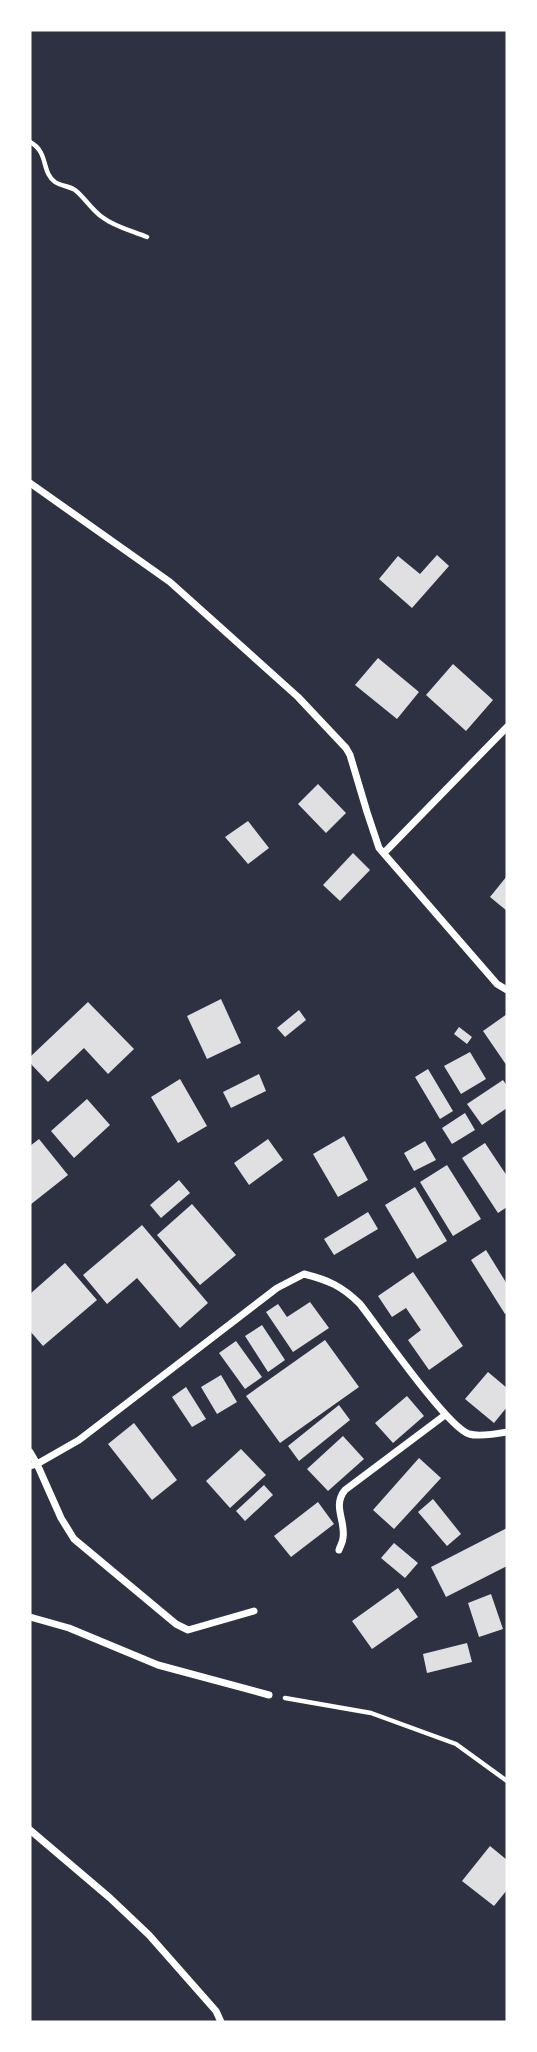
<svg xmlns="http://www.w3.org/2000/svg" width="537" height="2052" font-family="'Space Grotesk',sans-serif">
<rect width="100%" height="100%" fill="#2d3142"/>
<path fill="#e0e0e3" d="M437 555 449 566 412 608 379 579 398 556 420 574Z
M378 658 419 692 397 719 355 685Z
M453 664 493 700 466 731 426 695Z
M318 784 346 813 326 833 298 804Z
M248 821 269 848 248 864 225 837Z
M353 853 370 870 340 901 323 885Z
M507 876V911L490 897Z
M221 999 241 1043 207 1059 187 1016Z
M88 1002 134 1049 108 1074 84 1048 48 1082 30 1063V1057Z
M299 1010 306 1020 285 1037 277 1028Z
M507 1014V1066L483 1031Z
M459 1027 472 1037 467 1044 454 1034Z
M470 1052 486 1079 461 1094 444 1066Z
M428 1069 453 1111 440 1119 415 1077Z
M259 1074 266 1091 231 1108 223 1092Z
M180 1079 207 1126 178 1143 151 1097Z
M503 1080 507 1086V1108L482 1125 467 1104Z
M87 1099 110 1125 74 1158 51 1131Z
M465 1113 475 1130 452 1144 442 1128Z
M344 1136 368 1180 338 1197 313 1154Z
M39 1139 68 1175 30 1205V1146Z
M268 1139 283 1160 249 1185 234 1163Z
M425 1141 436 1160 414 1171 404 1153Z
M485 1143 507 1176V1207L498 1213 462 1158Z
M447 1165 481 1219 453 1236 420 1182Z
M179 1180 190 1193 161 1218 150 1205Z
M415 1187 447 1241 417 1259 385 1205Z
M192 1204 236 1255 200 1285 157 1235Z
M368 1212 378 1229 334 1255 324 1239Z
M142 1225 208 1303 180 1328 137 1278 107 1304 83 1275Z
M486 1250 507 1284V1313L505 1314 471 1260Z
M65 1263 97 1300 43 1346 30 1331V1294Z
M413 1272 463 1346 429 1370 408 1340 421 1330 406 1308 392 1317 378 1296Z
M310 1302 329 1328 293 1352 266 1312 278 1304 287 1317Z
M262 1325 285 1360 268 1372 245 1336Z
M325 1340 359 1387 280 1443 246 1396Z
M236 1341 262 1377 245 1389 219 1353Z
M488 1372 507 1388V1407L494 1423 465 1399Z
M221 1375 237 1402 217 1414 201 1387Z
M186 1387 206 1419 192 1427 172 1397Z
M407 1396 424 1416 393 1443 375 1423Z
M339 1405 350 1420 299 1461 288 1446Z
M134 1423 177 1480 152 1500 108 1444Z
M343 1436 364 1459 328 1491 307 1469Z
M241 1449 266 1475 230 1508 206 1481Z
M419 1458 441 1478 394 1529 373 1510Z
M264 1485 273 1495 245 1521 236 1511Z
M433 1499 461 1534 447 1546 418 1512Z
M318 1502 334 1524 291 1557 274 1536Z
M507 1528V1566L446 1597 431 1567Z
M394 1543 418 1563 405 1578 381 1558Z
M398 1588 418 1617 372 1649 352 1621Z
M491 1594 503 1629 479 1637 468 1603Z
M467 1643 472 1662 427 1673 423 1654Z
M490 1846 507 1860V1890L494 1906 462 1881Z"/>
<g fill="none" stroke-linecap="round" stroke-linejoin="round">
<path stroke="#fff" stroke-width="4.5" d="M30 142C49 152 41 172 55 182 61 186 69 186 75 190 85 198 92 210 102 217 115 227 132 231 147 237
M285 1698 371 1713 456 1744 507 1781"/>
<path stroke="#fff" stroke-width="7" d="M30 483 170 582 298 697 346 748 350 755 367 812 379 848 497 984 507 990
M384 853 507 727
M30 1452 37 1464 79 1440 277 1288 304 1274C328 1280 342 1286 360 1304 378 1327 447 1427 469 1434 480 1437 496 1434 507 1432
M30 1466 37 1464 61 1518 74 1539 176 1624 188 1630 254 1611
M339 1550C340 1546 343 1542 343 1538 346 1521 332 1506 345 1490L445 1415
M30 1617 69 1628 158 1665 269 1695
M30 1830 110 1898 149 1935 216 2011 221 2022"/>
</g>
<rect width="537" height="2052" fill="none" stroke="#ffffff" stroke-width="63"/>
</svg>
